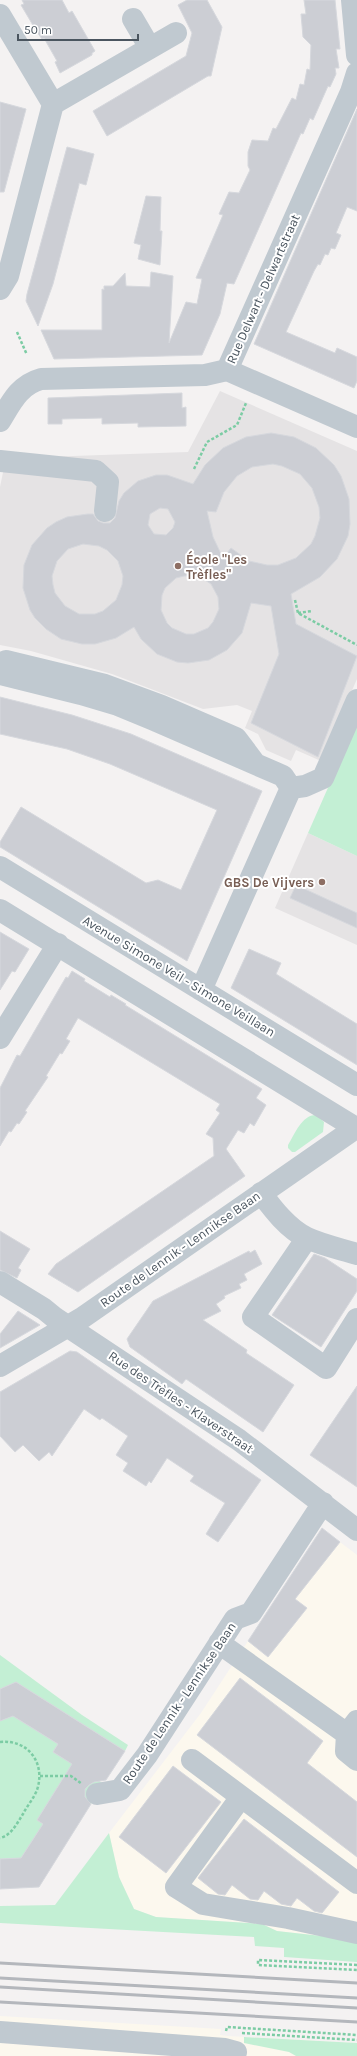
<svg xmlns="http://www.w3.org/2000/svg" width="357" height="2056" font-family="Karla,sans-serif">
<rect width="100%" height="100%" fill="#f4f2f2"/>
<path fill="#fcf8ee" d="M340 1542 357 1555V1940L277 1931 262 1924 156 1917 134 1909 119 1877 109 1833 201 1713 248 1641 268 1657 306 1608 295 1599Z
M0 2016 221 2029 220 2035 228 2036 357 2043V2056H0Z"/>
<path fill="#e5e3e4" d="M220 391 357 451V679L321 761 296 750 291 761 266 750 258 734 245 728 252 711 237 705 203 709 112 674 31 651 0 645V487L7 453 44 457 188 452Z
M308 833 357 856V945L275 908Z"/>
<path fill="#c3efd4" d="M357 722V856L308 833Z
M317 1115 324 1122 323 1132 295 1152H292L288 1148V1145C295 1134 302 1114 317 1115Z
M0 1655 82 1715 128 1745 125 1751 16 1682 0 1689Z
M13 1716 58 1744 53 1752 104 1784 91 1804 60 1784 37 1820 43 1824 21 1858 0 1859V1721Z
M109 1833 119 1877 134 1909 156 1917 262 1924 277 1931 357 1940V1962L284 1957V1948L255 1946 254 1937 0 1923V1906L55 1905Z
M244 2037 357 2043V2056H296L289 2052 244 2043Z"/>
<path fill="#ccced4" stroke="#d6d8dd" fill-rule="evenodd" d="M22 0H62L69 13 72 11 95 51 92 53V55L60 73 55 62 57 61 44 38 42 39 37 32 21 5 24 4Z
M187 0H207L222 27 211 76H208L107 136 93 111 186 56 192 33 178 5Z
M304 0H335L340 49H336L339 68H335L336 74 330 87 328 86 313 120 310 118 303 134 301 133 234 284 227 283 220 314 202 355 54 359 41 330H102V289L104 290V286H113L125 273 126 286 150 287 151 272 173 276 169 343 186 302 197 304 202 279 196 278 223 215 219 214 229 192 239 193 250 170 248 166V152L252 140 268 141 273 128 276 129 292 98 296 100 300 84 304 85 307 69 310 70 311 45 303 37 301 14H306Z
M0 102 26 109 4 192H0Z
M357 109V211L347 207 336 233 341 235 335 249 331 248 328 255 325 254 320 265 318 264 314 271 286 332 335 353 337 348 357 357V381L354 388 254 344Z
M67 147 94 154 86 185 79 183V185L53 284 38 326 26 301 27 294Z
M146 196 161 197 160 231H162L160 265 138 259 141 245 134 243Z
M182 393V408L186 407V426L138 427V423L102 424V418L62 419V424H48V398Z
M271 433 294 437 316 448 334 465 341 476 349 499 350 524 348 536 337 559 320 577 291 594 296 624 357 656 318 757 251 723 279 654 271 606 251 603 242 633 227 650 209 660 188 663 177 662 157 654 141 639 134 627 116 638 95 644H82L61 639 46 629 35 618 30 610 23 588 24 565 32 545 47 528 56 522 67 517 88 514H93L98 521 103 523H110L115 518 119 501 124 493 138 481 156 475H167L193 484 205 465 223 448 246 437ZM273 464 282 466 300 474 312 488 319 507 320 518 315 536 311 544 296 558 278 565H267L249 561 231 548 223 558 213 537 207 511 216 512 224 492 237 476 252 467ZM160 508 168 509 175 522 173 528 166 535 154 534 148 525 150 514ZM83 544 99 546 107 550 118 561 123 576 122 585 116 600 103 611 95 614H79L65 606 55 593 53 585 52 576 57 561 68 549ZM184 576H198L205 580 211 584 218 597 219 609 213 622 208 628 194 634H186L172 628 167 623 161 610 162 595 165 588 176 578Z
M0 697 72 715 131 734 262 791 187 961 0 847V842L21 807 146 883 158 880 181 890 217 810 110 764 67 749 0 734Z
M296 885 357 913V928L290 898Z
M0 932 29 949 15 972 12 971 0 990Z
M249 949 281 963 276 974 357 1024V1065L231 988Z
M72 971 85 979 84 981 110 997 111 995 126 1004 125 1005 262 1089 256 1098 266 1105 254 1126 250 1123 244 1133 238 1130 226 1149 245 1176 78 1292 48 1274 56 1264 214 1156 213 1138 206 1134 220 1113 216 1110 220 1104 78 1018 66 1039 70 1041 62 1054 60 1053 46 1076 48 1077 25 1111 27 1112 19 1124 17 1123 11 1132 9 1131 0 1146V1088L17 1055 20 1056 66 977 68 978Z
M0 1231 30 1249 18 1268 21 1270 17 1278 0 1270Z
M255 1250 262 1264 244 1274 247 1280 239 1284 241 1288 224 1296 225 1298 216 1304 221 1311 203 1320 247 1350 246 1353 294 1385 263 1432 186 1379 182 1384 130 1347 127 1339 153 1301 249 1251 250 1253Z
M314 1254 325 1258 357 1279V1291L321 1347 272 1315Z
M18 1311 40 1325 0 1348V1334Z
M70 1351 77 1352 261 1480 218 1542 206 1534 225 1503 190 1481 194 1476 167 1458 151 1483 149 1481 146 1486 123 1471 128 1463 116 1455 128 1436 102 1418 100 1420 84 1409 52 1456 49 1452 39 1461 23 1445 15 1452 0 1436V1392Z
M357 1386V1487L310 1455Z
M322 1528 340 1542 295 1599 307 1608 268 1657 248 1641Z
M240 1678 323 1741 307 1763 357 1802V1857L197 1735Z
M16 1682 125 1751 106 1780 94 1782 89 1785 85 1789V1797L91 1804 39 1887 0 1889V1859L21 1858 43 1824 37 1820 72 1764 53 1752 58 1744 13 1716 0 1721V1689Z
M173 1766 221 1802 166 1873 119 1837Z
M244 1819 339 1892 322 1913 314 1911 297 1898 291 1906 281 1904 264 1891 258 1900 250 1899 232 1885 225 1895 218 1894 198 1878Z"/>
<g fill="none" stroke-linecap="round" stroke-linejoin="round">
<path stroke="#7ccca4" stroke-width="2.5" stroke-dasharray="3 2" stroke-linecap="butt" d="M17 332 27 355
M194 469 207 442 237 425 246 403
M295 600 298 613 357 645
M298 613 312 611
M0 1742C28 1739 46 1763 37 1790 34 1798 27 1806 23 1814 17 1823 12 1835 0 1838
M40 1776H71L82 1784
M357 1965 258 1960V1965L357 1970
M226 2031 227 2027 357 2035
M242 2033 357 2040"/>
<path stroke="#c0c9d0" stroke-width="22" d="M352 0 357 55
M0 15 53 104 14 253 8 276 0 289
M133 19 150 48
M53 104 176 33
M227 370 357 427
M0 421C11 403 19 385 41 379L205 375 227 370 351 92 357 73
M0 461 96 471 108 482 105 511
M6 661 105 685 162 706 236 738 254 762
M0 674 81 694 118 705 152 719 283 776 291 788
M291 788 305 786 323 778 357 700
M0 867 357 1085
M0 910 356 1128
M201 990 291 788
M0 1038 58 944
M261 1193C273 1209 288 1229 307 1238 322 1245 341 1249 357 1254
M307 1238 253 1317 326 1368 357 1319
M0 1282 44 1309 55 1318 239 1440 357 1530
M0 1366 82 1318 357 1127
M219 1643 347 1734
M357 1721 347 1734 346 1751 357 1760
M192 1760 357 1883
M97 1794 120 1790 147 1755 235 1619 251 1613 323 1503
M241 1797 176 1887 203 1904 288 1918 357 1933
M0 2032 225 2049 236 2052"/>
<path stroke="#b4b7bc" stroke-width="3" d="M0 1963 357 1983
M0 1978 357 1998
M0 1987 357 2008
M0 2002 357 2022"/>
</g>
<g fill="#8d6e63" stroke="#fff" stroke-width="1.5">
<circle cx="178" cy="566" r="4"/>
<circle cx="322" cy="882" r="4"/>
</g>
<g text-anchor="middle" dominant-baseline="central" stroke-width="4" stroke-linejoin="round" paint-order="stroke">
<g font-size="13" fill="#4a555f" stroke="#fff">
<text transform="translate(263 289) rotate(-66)">Rue Delwart - Delwartstraat</text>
<text transform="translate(179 976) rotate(31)">Avenue Simone Veil - Simone Veillaan</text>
<text transform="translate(180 1249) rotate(-35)">Route de Lennik - Lennikse Baan</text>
<text transform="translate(181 1402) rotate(34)">Rue des Trèfles - Klaverstraat</text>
<text transform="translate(179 1703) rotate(-56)">Route de Lennik - Lennikse Baan</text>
</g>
<g font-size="13" font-weight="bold" fill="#785e54" stroke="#fff" text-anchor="start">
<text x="186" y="559">École "Les<tspan x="186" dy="15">Trèfles"</tspan></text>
<text x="314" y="882" text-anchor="end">GBS De Vijvers</text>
</g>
</g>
<path d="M18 34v6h120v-6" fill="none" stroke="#4a555f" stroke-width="2"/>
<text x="24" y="34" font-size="12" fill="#4a555f" stroke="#ffffff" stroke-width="3" paint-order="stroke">50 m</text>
</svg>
